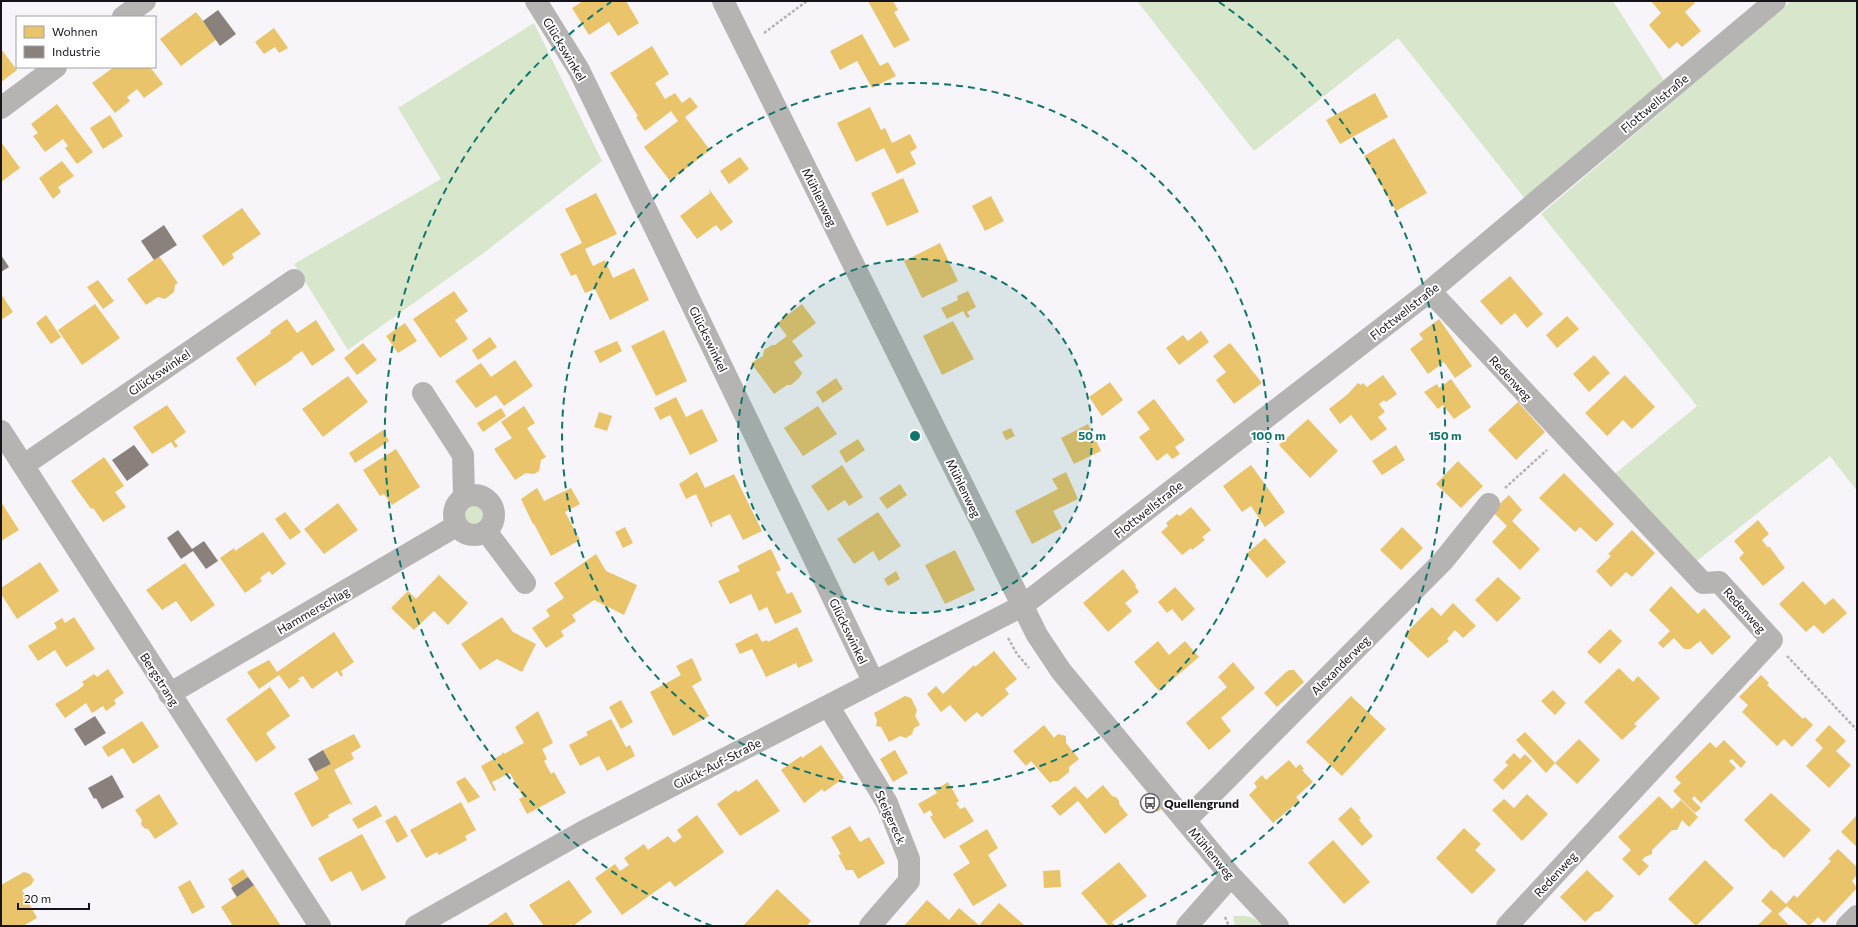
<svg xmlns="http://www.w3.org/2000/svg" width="1858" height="927" font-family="Commissioner,sans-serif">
<rect width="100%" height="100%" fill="#f7f5fa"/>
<path fill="#d8e7cb" d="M1137 1H1613L1666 84 1526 200 1398 38 1254 151Z
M1791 1H1857V491L1830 456 1693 564 1610 478 1697 406 1541 214Z
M534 23 602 161 485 252 348 350 294 264 441 179 398 108Z
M462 515a12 12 0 1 1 24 0a12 12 0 1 1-24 0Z
M1233 916C1247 915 1254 916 1264 926H1235Z"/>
<path fill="#e9c46a" d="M583 1H626L639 23 618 36 609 22 589 35 572 8Z
M868 1H893L898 10 894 12 910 40 894 48Z
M1651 1H1693L1695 3 1685 12 1701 31 1682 47 1677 42 1669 49 1649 25 1661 13Z
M196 12 217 39 181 66 160 39Z
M274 28 288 48 279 53 275 47 264 54 255 42Z
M862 34 880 66 888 62 896 76 872 88 857 61 840 70 830 51Z
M652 46 669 74 655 83 665 99 675 93 682 103 690 97 698 107 685 117 710 150 670 181 644 147 678 121 671 111 645 131 636 117 638 116 610 73Z
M1 49 17 70 1 82Z
M114 67H150L163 84 144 98 137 89 127 97 130 101 115 113 92 83Z
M1375 93 1388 117 1340 144 1326 120Z
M57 104 93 152 77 164 65 148 68 146 63 139 45 152 33 136 38 133 31 124Z
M870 107 881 130 885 128 892 143 910 134 917 148 910 152 916 164 897 174 884 148 856 162 837 123Z
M110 115 123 136 103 149 90 128Z
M1394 138 1427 193 1396 211 1364 156Z
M1 142 20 168 1 182Z
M740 157 749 169 729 184 720 171Z
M62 161 74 176 58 187 61 192 53 199 39 178Z
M903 178 919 212 887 226 871 193Z
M709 189 733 222 721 231 716 225 697 239 680 216 710 193Z
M596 193 617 234 585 249 593 266 605 260 613 278 634 268 649 300 610 320 595 289 585 293 576 274 571 276 560 254 582 243 565 209Z
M991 196 1004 221 985 231 972 206Z
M242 208 261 234 232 254 234 258 223 266 202 236Z
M940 243 958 281 922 298 904 261Z
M159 256 178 283 175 285 174 292 165 299 158 297 146 305 127 279Z
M1510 276 1543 314 1527 328 1515 313 1501 325 1480 301Z
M98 280 114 301 103 309 87 287Z
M454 291 468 311 455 320 468 339 440 358 413 319Z
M968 291 976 307 967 312 970 317 967 318 963 311 947 319 941 308 958 300 957 296Z
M1 294 13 312 1 320Z
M95 304 120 338 82 365 58 330Z
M802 304 816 323 792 341 803 356 794 362 802 373 799 378 791 385H787L774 394 751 363 763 356 764 350 772 345H775L787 336 777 323Z
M46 315 61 337 51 344 36 323Z
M1567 316 1579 329 1557 348 1546 335Z
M287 319 297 333 316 320 335 350 312 366 302 351 292 358 293 359 256 383 257 384 255 386 236 358 271 333 270 331Z
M1439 319 1472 366 1455 378 1444 362 1428 374 1410 349 1423 339 1419 334Z
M953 321 974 359 942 375 923 336Z
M405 323 417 341 398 353 386 336Z
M664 330 687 381 656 396 631 346Z
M1201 331 1209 342 1179 365 1166 348 1183 335 1188 341Z
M490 337 497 347 478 360 472 350Z
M617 341 622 351 600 363 594 351Z
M363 343 377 360 357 375 344 358Z
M1230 343 1262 383 1234 404 1216 380 1226 372 1213 356Z
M1594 355 1610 373 1589 392 1573 374Z
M515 360 533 386 504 406 496 395 476 408 455 381 481 363 491 377Z
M1383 375 1397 394 1386 402 1384 400 1379 404 1385 412 1378 417 1387 429 1371 441 1351 415 1340 424 1329 409 1348 394 1358 383 1361 385 1363 383 1367 387Z
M1625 375 1655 407 1632 429 1623 420 1607 436 1585 413Z
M348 376 368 402 323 437 302 409Z
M836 378 843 389 823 403 816 392Z
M1451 379 1471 407 1454 419 1443 405 1438 409 1424 392 1437 384 1439 388Z
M1110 382 1123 400 1102 416 1089 397Z
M676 397 686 417 702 409 718 441 690 455 670 415 660 420 654 408Z
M1154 399 1185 440 1175 447 1180 454 1172 459 1167 453 1157 461 1139 437 1150 429 1137 412Z
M1518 402 1545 432 1516 460 1488 430Z
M167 405 186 432 174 441 178 446 175 448 171 442 152 454 133 427Z
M524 406 535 423 527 428 546 457 541 460 539 471 534 474 526 473 515 480 494 449 512 438 501 422Z
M818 406 837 434 803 456 784 428Z
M501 408 506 416 483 432 477 423Z
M599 412 612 416 607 431 594 427Z
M1308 419 1338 451 1310 478 1279 445Z
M1088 424 1101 451 1074 464 1061 438Z
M1011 428 1015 436 1006 440 1002 432Z
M383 430 389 441 355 463 349 453Z
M858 439 865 450 846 463 839 451Z
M1396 445 1405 460 1382 475 1372 461Z
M396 449 420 487 392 505 384 494 380 496 363 470Z
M104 457 124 486 115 492 126 507 103 522 93 508 91 509 71 481Z
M1458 461 1483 486 1461 508 1436 484Z
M842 465 863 497 849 506 845 500 828 511 811 486Z
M1251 465 1285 512 1265 527 1251 506 1242 512 1223 486Z
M697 472 705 488 734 474 762 531 743 540 730 514 711 523 713 526 711 527 696 494 686 499 679 484Z
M1066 472 1078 499 1053 511 1062 528 1032 544 1015 511 1058 489 1052 479Z
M1564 473 1614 524 1596 542 1580 527 1575 532 1539 498Z
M900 484 907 495 887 509 879 498Z
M537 488 544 501 571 488 580 504 565 512 580 540 551 556 534 524H533L521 499Z
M1509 495 1522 510 1512 521 1540 549 1520 570 1492 542 1507 526 1492 511Z
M1 502 19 530 1 541Z
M338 503 358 530 324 554 304 529Z
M1191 507 1211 530 1202 537 1205 540 1192 550 1191 548 1182 555 1161 532 1168 526 1166 523 1177 514 1180 516Z
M285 512 301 532 290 540 275 519Z
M878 512 901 546 879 561 873 551 854 564 837 539Z
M1758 520 1769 534 1762 540 1768 548 1769 546 1785 568 1763 586 1739 558 1744 553 1734 541Z
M625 527 633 543 623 548 615 532Z
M1402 527 1423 548 1401 570 1380 550Z
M1632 530 1655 553 1632 577 1626 572 1611 587 1596 571 1611 556 1608 554Z
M263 532 286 564 272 575 269 571 260 578 262 581 245 593 220 558 234 548 235 551Z
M1265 538 1286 562 1267 578 1246 554Z
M771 549 781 570 776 572 787 594 792 592 802 612 775 624 767 607 759 611 751 594 730 604 718 581 740 571 737 566Z
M955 550 975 590 945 604 925 565Z
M596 554 606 571 637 585 624 615 594 600 572 615 576 621 561 631 564 636 546 648 532 628 550 616 546 610 564 598 554 583Z
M40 562 59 591 17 619 1 594V588Z
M185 563 215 605 191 622 176 601 162 610 146 590Z
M1123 569 1136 585 1135 586 1139 592 1125 603 1132 611 1108 632 1083 603Z
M896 571 900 579 888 586 884 579Z
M438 574 468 603 448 625 434 611 414 630 391 608 408 591 416 599 438 576Z
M1498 577 1521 598 1497 622 1475 600Z
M1803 581 1825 605 1833 598 1847 613 1823 634 1814 625 1806 632 1779 604Z
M1671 586 1698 614 1704 608 1731 637 1712 655 1700 641 1690 649H1684L1674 638 1663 648 1658 643 1670 631 1649 610Z
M1175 587 1195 609 1182 621 1172 609 1167 613 1158 602Z
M1453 603 1476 626 1463 638 1455 630 1447 639 1449 641 1428 658 1404 635 1432 607 1441 616Z
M74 617 95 649 66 667 55 650 38 661 28 646 57 628 54 623 62 618 65 623Z
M502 617 513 632 536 644 522 672 497 659 480 670 461 644Z
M797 627 813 661 798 668 796 663 766 677 752 649 740 654 735 644 757 633 762 642 767 640 768 642Z
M1610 629 1622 641 1600 664 1587 652Z
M334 632 354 662 341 671 343 675 341 677 337 671 312 689 303 676 298 679 300 681 289 689 279 675 259 689 247 672 269 660 277 672Z
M1158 641 1169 655 1185 641 1199 657 1159 691 1134 662Z
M994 651 1017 679 1005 689 1009 694 982 717 977 712 965 722 950 705 941 712 927 694 936 686 943 694 974 665 975 667Z
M692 658 702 680 692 686 709 716 673 736 650 692 681 675 676 666Z
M1233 662 1255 688 1221 718 1231 731 1209 750 1186 723 1227 687 1218 677Z
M1619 668 1633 682 1638 676 1660 698 1634 724 1637 726 1622 740 1584 702Z
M108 669 124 693 114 700 116 704 106 711 103 706 92 713 86 703 65 718 55 704 78 690 84 685 82 682 94 674 97 677Z
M1289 670H1294L1304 682 1277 707 1264 693 1285 673Z
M1761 675 1769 683 1767 685 1803 719 1805 717 1813 725 1792 747 1784 739 1777 746 1742 712 1748 705 1739 697Z
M270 687 290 716 266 733 276 748 256 762 226 719Z
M1553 690 1566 703 1555 715 1541 701Z
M905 696 911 698 917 710 915 716 920 725 914 728 912 734 906 738 900 736 889 742 881 727 876 726 877 720 874 713Z
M1351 696 1386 729 1342 776 1306 742Z
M621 700 633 722 621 729 609 707Z
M538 711 553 743 542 749 547 759 544 761 551 774 554 772 566 793 527 814 519 799 523 797 510 773 492 782 496 790 494 791 481 766 501 755 503 752 504 754 524 743 515 727Z
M611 719 626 747 630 745 635 756 607 771 599 756 580 766 569 745 588 735 586 732Z
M142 721 159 747 133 764 123 748 108 757 102 747Z
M1044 725 1054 738 1058 734 1066 736V743L1079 759 1069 767V772L1058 781H1053L1050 783 1031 761 1026 766 1013 751Z
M1829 725 1846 741 1836 751 1851 765 1829 788 1806 766 1823 748 1815 740Z
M1525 732 1555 763 1546 773 1516 740Z
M354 734 361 747 351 753 354 759 334 770 353 806 350 803 328 815 329 817 312 827 294 793 319 779 315 772 331 764 323 750Z
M1579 739 1600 760 1577 784 1555 763Z
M1724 740 1746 762 1741 768 1732 759 1729 761 1736 768 1701 803 1694 796 1692 799 1701 808 1695 813 1673 791 1681 783 1675 777 1710 742 1716 748Z
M821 745 844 778 824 792 822 789 804 803 781 770 801 756 802 758Z
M895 750 908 773 893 782 880 759Z
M1514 753 1520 759 1525 754 1532 761 1503 790 1493 780 1508 765 1505 762Z
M1289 760 1296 768 1300 764 1304 769 1302 770 1313 782 1296 797 1299 801 1273 823 1249 795 1257 787 1254 783 1262 775 1266 780Z
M465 777 480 797 468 803 456 782Z
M757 779 780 811 740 836 717 804 736 790 738 792Z
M948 782 959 801 956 803 960 809 965 807 974 821 944 839 930 817 933 815 930 810 924 814 918 804 937 793 935 790Z
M1103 785 1112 796 1116 797 1119 801V804L1128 815 1105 834 1078 801 1060 816 1051 806 1075 786 1087 799Z
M1771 793 1811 830 1784 858 1775 849 1774 850 1744 820Z
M159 794 178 824 155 839 148 829 144 828 141 824 142 820 135 810Z
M1527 794 1548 814 1522 841 1492 810 1504 799 1514 808Z
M1659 796 1672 809 1681 800 1698 817 1689 827 1682 820 1677 830H1672L1652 850V854L1645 857 1642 860 1649 866 1639 876 1622 859 1631 850 1618 837Z
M1155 801 1161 809 1157 812 1151 805Z
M461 802 476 830 465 836 467 840 439 855 437 852 426 858 410 830Z
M376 805 382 816 358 829 352 819Z
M1351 807 1361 818 1359 820 1373 836 1362 846 1338 819Z
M396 815 408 836 397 843 385 821Z
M697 815 724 852 675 887 670 881 622 915 595 878 615 864 620 871 629 865 624 858 644 844 648 850 668 836 674 843 682 837 677 830Z
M1857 815V847L1841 832Z
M850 826 860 842 869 837 885 863 858 879 853 870H846L838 855 841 854 831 837Z
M1464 828 1481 844 1475 850 1496 870 1472 894 1436 858Z
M987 829 998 848 988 855 1007 886 973 906 953 874 970 863 959 846Z
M362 834 386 878 362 891 351 871 331 882 318 858Z
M1333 840 1370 882 1344 904 1308 863Z
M1838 849 1857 867V875L1852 881 1857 888 1824 923 1818 917 1809 926 1787 906 1778 914 1790 926H1757L1772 911 1761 901 1771 890 1786 904 1794 895 1797 898 1831 861 1828 859Z
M1705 860 1734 888 1696 926 1668 899Z
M1119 862 1147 896 1112 922 1115 926H1109L1081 893Z
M243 869 248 877 233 887 228 879Z
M1060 870 1061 887 1044 888 1043 871Z
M1587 870 1614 896 1600 911 1595 912 1585 922 1560 897Z
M24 872 30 874 34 880 31 885 22 890 37 918 23 926H1V885Z
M190 880 205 907 192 914 178 887Z
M569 880 592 912 573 926 571 924 568 926H544L529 905Z
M254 885 281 926H233L221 907Z
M777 889 811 921 806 926H743Z
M927 900 949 920 959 908 980 926H904Z
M999 903 1024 925 982 926 980 924Z
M506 912 515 926H486Z"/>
<path fill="#8a817c" d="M218 10 236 34 220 46 203 21Z
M164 225 177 245 154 260 141 241Z
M1 255 9 267 1 272Z
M134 445 149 465 127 481 112 460Z
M178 530 192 549 204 541 218 561 206 569 193 551 181 559 167 538Z
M95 716 106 733 85 746 74 729Z
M323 750 331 764 315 772 308 759Z
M112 775 124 797 102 809 96 798 94 799 88 788Z
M248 877 254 885 237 897 231 888Z"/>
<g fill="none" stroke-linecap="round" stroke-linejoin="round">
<path stroke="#b3b2b2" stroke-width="2.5" stroke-dasharray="3 2" stroke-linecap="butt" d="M764 33 807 1
M1505 488 1547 450
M1008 638 1017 654 1029 668
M1787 656 1857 730
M1225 917 1229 926"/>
<path stroke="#b6b4b3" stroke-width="22" d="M536 1 579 70 873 681
M723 1 1037 635 1061 671 1231 876 1278 926
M123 17 145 1
M1 108 56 67
M1430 291 1703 583 1719 582 1772 640 1507 926
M423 393 463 455 464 497
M1 431 320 926
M24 465 294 280
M454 515a20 20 0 1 1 40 0a20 20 0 1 1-40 0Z
M486 531 525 583
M169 694 456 526
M829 707 887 803 909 859V881L870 926
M1186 820 1443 561 1489 504
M416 926 584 831 1022 606 1430 291 1775 1
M1187 926 1231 876
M1847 926 1857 916"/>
</g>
<circle cx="915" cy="436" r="177" fill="#0f766e" fill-opacity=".12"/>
<g fill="none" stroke="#0f766e" stroke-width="2" stroke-dasharray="7 5">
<circle cx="915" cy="436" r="177"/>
<circle cx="915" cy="436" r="353"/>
<path d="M712 926A530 530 0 0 1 611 2M1219 2A530 530 0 0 1 1118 926"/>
</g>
<defs>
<g id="bus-ring" transform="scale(1)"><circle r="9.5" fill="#fff" stroke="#65626a" stroke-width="1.5"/><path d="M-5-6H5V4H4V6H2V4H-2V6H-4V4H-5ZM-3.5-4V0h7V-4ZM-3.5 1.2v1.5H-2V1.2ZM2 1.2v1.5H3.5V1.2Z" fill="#65626a"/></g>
</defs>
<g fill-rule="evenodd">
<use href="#bus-ring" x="1150" y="803"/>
</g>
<g text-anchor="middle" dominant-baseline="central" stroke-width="4" stroke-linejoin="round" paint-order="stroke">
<g font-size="12" fill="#16131d" stroke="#fff">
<text transform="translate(565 49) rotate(59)">Glückswinkel</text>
<text transform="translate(1654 103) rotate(-40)">Flottwellstraße</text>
<text transform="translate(820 197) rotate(64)">Mühlenweg</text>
<text transform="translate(1404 311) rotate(-38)">Flottwellstraße</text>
<text transform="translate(709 339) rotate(64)">Glückswinkel</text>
<text transform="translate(159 372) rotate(-34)">Glückswinkel</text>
<text transform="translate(1511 378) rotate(47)">Redenweg</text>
<text transform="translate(964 488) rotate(64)">Mühlenweg</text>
<text transform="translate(1148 509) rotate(-38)">Flottwellstraße</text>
<text transform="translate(313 610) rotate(-30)">Hammerschlag</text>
<text transform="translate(1745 610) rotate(48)">Redenweg</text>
<text transform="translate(849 631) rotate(64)">Glückswinkel</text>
<text transform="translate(1340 665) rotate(-45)">Alexanderweg</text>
<text transform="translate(160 679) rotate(57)">Bergstrang</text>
<text transform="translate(717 763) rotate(-27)">Glück-Auf-Straße</text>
<text transform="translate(891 817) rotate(66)">Steigereck</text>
<text transform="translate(1212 853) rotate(50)">Mühlenweg</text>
<text transform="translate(1555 874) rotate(-47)">Redenweg</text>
</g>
<g font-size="12" font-weight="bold" fill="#16131d" stroke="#fff" text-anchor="start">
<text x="1164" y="803">Quellengrund</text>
</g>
</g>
<circle cx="915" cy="436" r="6" fill="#0f766e" stroke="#fff" stroke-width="2"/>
<g font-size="12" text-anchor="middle" font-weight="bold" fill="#0f766e" stroke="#fff" stroke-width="4" stroke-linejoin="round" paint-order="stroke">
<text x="1092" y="440">50 m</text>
<text x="1268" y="440">100 m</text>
<text x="1445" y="440">150 m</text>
</g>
<rect width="1858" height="927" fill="none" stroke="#16131d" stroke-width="4"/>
<rect x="16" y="16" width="140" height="52" fill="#ffffff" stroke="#a2a1a5"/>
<rect x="24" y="26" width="20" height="12" fill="#e9c46a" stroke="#a2a1a5"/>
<text x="52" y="36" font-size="12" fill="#16131d">Wohnen</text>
<rect x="24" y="46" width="20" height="12" fill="#8a817c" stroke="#a2a1a5"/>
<text x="52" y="56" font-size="12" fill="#16131d">Industrie</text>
<path d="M18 903v6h71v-6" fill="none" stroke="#16131d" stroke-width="2"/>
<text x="24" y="903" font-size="12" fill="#16131d" stroke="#ffffff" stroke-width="3" paint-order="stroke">20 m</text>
</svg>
